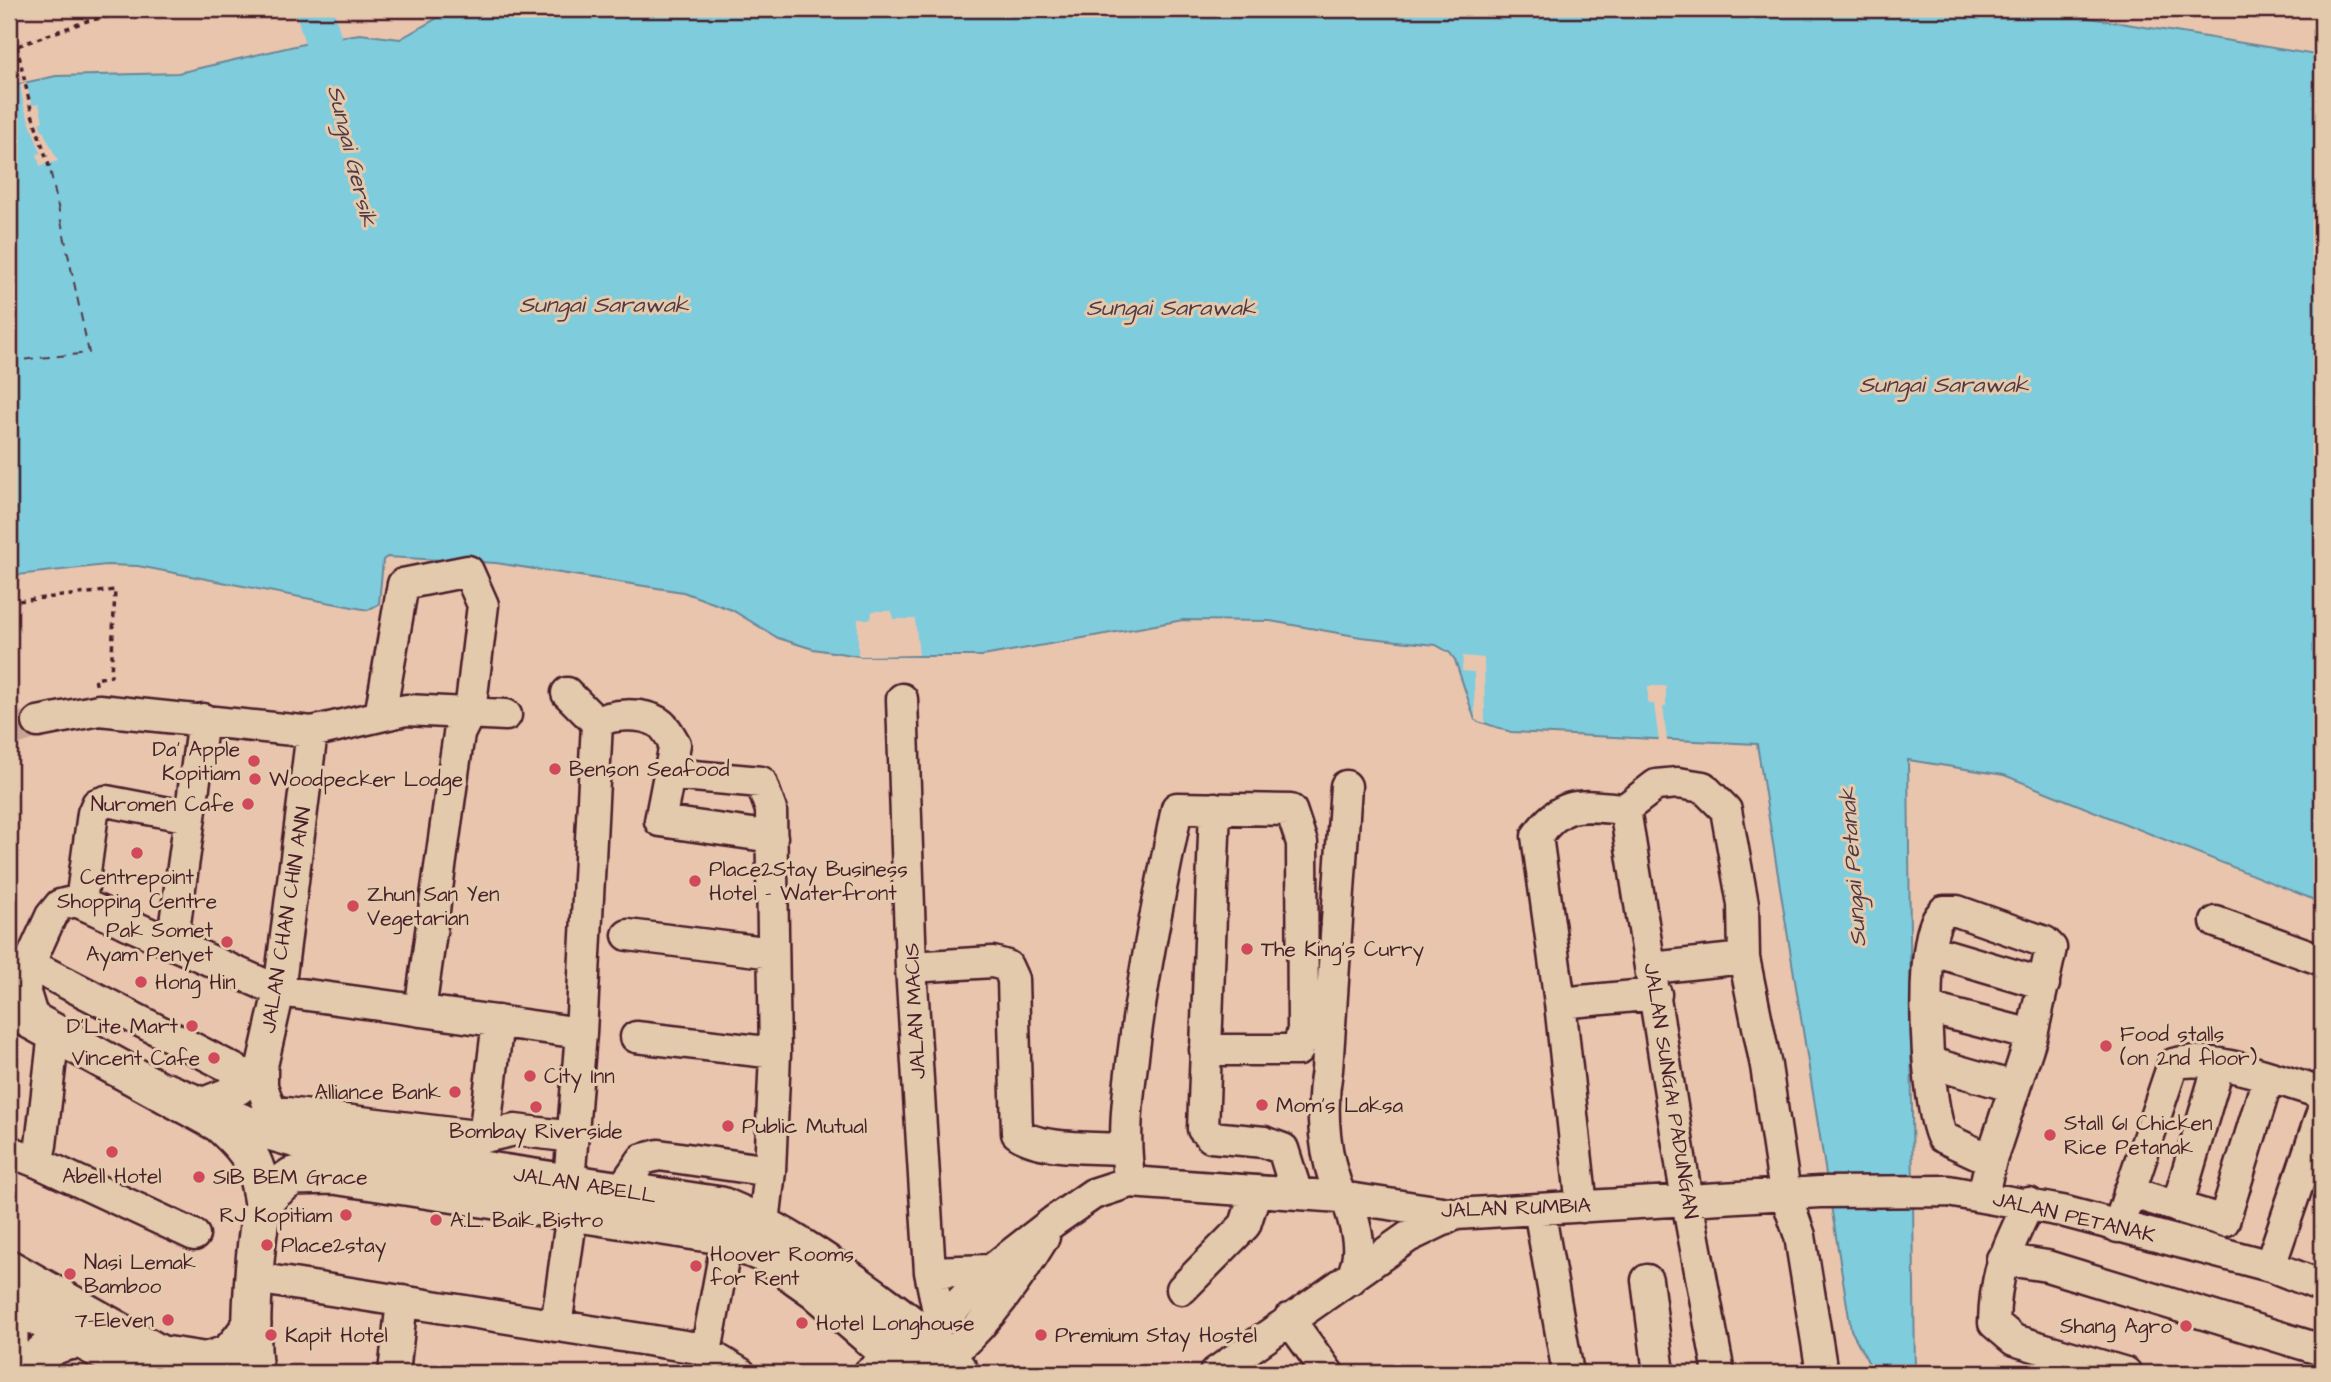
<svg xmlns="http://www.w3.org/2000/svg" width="2331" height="1382" font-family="'Architects Daughter',sans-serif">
<rect width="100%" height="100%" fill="#e9c5ae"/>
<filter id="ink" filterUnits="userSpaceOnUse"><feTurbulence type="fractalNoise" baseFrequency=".0143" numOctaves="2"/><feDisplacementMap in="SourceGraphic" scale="14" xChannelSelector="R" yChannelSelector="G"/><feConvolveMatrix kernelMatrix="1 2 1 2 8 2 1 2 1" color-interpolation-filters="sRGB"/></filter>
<g filter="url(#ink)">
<path fill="#7fccdd" stroke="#6a8796" stroke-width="2" d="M468 9H2035L2322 56V903L2004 775 1908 760 1915 1373H1874L1851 1330 1757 744 1511 732 1475 720 1455 660 1450 653 1436 645 1361 637 1270 621 1183 620 983 656H858L813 649 778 638 732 610 683 592 496 563 387 557 383 560 379 604 368 610 138 566 106 565 9 576V86L56 76 178 73 325 39 360 34 400 39 441 16Z"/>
<path fill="#e9c5ae" d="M26 82 32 105 39 104 43 121 39 123 58 161 40 166 37 154 41 153 24 107 20 84Z
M872 611H892L893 619H915L919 655 858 656V619H871Z
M1463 656 1484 658 1485 723 1475 720 1474 672 1462 671Z
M1648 686H1666V706L1663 707 1667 741 1659 742 1654 704H1648Z"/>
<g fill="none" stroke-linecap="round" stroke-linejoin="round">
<path stroke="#7fccdd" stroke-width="37" d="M314 9 337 88"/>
<path stroke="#523946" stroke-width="2" stroke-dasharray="9 7" stroke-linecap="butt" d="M9 361 89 353 50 169"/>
<path stroke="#c9a494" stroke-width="30" stroke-dasharray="30 15" stroke-linecap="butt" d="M9 732 38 722"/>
<g stroke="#4a1f2b" stroke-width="35">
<path id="minor" d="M567 693 597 723 581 1033 569 1182
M902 699 911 967 930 1272 937 1306 943 1320
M380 716 403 584 468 571 483 605 470 712 459 734 454 767 420 1011
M38 722 99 710 312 732 406 710 506 715
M597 723C612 713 642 713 658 722 666 727 670 736 675 744L660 821 772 837
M671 774 761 782 771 810 775 1053 770 1171 764 1223
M1215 808 1203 1129 1211 1137 1264 1142 1283 1149 1297 1194
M1625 809 1687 1201 1719 1373
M190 817 203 719
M81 902 93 813 97 804 106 801 190 817 172 944
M2216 922 2322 960
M628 935 773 953
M1930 950 2044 984
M29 964 251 1078
M911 967 993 962 1007 966 1013 979 1017 1133C1038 1150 1096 1147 1124 1149
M1652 968 1744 958
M1560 1003 1656 994
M1927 1008 2032 1035
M34 1022 25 993 26 971 51 916 60 905 76 901 279 991 581 1033
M636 1037 775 1053
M1931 1063 2014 1087
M198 1105 239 1089 262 1066
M270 1111 484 1137 515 1130 573 1137
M279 1135 262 1086V1066L279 991 312 732
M484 1137 498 1021
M9 1151 37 1162 41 1145 54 1033
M37 1162 194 1235
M1130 1182C1122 1137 1128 1095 1134 1049 1144 968 1161 888 1177 808L1291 810 1302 843 1303 1029 1298 1050H1205
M621 1190 643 1159 659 1155 770 1171
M2129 1192 2224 1221 2268 1078
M1983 1195 1991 1160 2032 1035 2051 948 2045 942 1957 911H1944C1941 915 1936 920 1935 925 1920 962 1926 1101 1942 1137L1991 1160
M1341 1197C1324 1159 1320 1110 1327 1070L1346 786
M1347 1199C1356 1227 1365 1252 1351 1279
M2029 1203C2007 1249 1995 1271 1994 1323L2014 1340 2126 1373
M1582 1207 1560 1003 1537 836C1564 798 1583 806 1625 809L1656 785 1678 783 1703 787 1726 810 1743 904 1744 958 1766 1066 1785 1193 1800 1236 1822 1373
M2177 1207 2219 1064
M1539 1209 1568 1373
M2118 1227 2173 1064C2213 1053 2282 1082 2322 1093
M2002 1259 2047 1266 2322 1350
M9 1265 161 1351 206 1358 229 1350
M2270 1266 2322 1113
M930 1272 991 1270
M255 1278 698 1348 740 1373
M1647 1280 1659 1373
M1182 1289 1245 1225 1256 1191
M1289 1319 1328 1373
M556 1326 572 1213
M706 1352 727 1239
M929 1369C976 1341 1016 1283 1044 1237
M394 1373 402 1301
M869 1373 943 1320 991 1270 1054 1221 1093 1194 1130 1182 1341 1197 1456 1214 1820 1192 1948 1191 2062 1211 2270 1266 2322 1286
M1215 1373 1408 1237 1456 1214"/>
</g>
<g stroke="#4a1f2b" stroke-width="42">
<path id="major" d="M9 1008 219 1123C251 1151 257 1162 263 1204
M166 1092 242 1123 321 1146 721 1206C778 1229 826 1262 875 1298 906 1321 936 1342 960 1373
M9 1302 145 1373
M9 1312V1349
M29 1373C40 1352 52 1342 76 1340
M197 1373C223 1363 237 1347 252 1324
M255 1373C247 1348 255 1234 263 1207 266 1195 283 1183 293 1176L334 1175 715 1234 765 1254 816 1290 912 1373"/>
</g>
<path stroke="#4a1f2b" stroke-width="3.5" stroke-dasharray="5 5" stroke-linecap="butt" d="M17 46 32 114 50 169
M9 49 87 21 143 9
M9 602 115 590 111 676 95 679 97 688"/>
<use href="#minor" stroke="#e4caac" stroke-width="30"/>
<use href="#major" stroke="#e4caac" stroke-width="37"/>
</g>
</g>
<g fill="#d1495b" stroke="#e4caac" stroke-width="2.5">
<circle cx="254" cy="761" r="7"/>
<circle cx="555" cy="769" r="7"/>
<circle cx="255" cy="779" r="7"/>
<circle cx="248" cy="804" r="7"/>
<circle cx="137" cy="853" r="7"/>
<circle cx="695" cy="881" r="7"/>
<circle cx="353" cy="906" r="7"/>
<circle cx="227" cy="942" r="7"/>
<circle cx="1247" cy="949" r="7"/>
<circle cx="141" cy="982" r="7"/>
<circle cx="192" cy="1026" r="7"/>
<circle cx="2106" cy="1046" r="7"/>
<circle cx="214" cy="1058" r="7"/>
<circle cx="530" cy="1076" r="7"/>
<circle cx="455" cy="1092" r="7"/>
<circle cx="1262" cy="1105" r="7"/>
<circle cx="536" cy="1107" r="7"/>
<circle cx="728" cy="1126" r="7"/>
<circle cx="2050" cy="1135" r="7"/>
<circle cx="112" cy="1152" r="7"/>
<circle cx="199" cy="1177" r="7"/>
<circle cx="346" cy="1215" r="7"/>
<circle cx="436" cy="1220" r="7"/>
<circle cx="267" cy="1245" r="7"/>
<circle cx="696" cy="1266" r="7"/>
<circle cx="70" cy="1274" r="7"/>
<circle cx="168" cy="1320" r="7"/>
<circle cx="802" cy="1323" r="7"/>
<circle cx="2186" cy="1326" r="7"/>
<circle cx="271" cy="1335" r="7"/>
<circle cx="1041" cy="1335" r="7"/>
</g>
<g text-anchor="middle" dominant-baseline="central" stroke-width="6" stroke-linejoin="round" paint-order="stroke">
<g font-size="21" fill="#4a1f2b" stroke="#e4caac" text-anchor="start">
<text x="240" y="749" text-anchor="end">Da' Apple<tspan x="240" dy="24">Kopitiam</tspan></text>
<text x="569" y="769">Benson Seafood</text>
<text x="269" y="779">Woodpecker Lodge</text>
<text x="234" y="804" text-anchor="end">Nuromen Cafe</text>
<text x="709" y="869">Place2Stay Business<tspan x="709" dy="24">Hotel - Waterfront</tspan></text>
<text x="137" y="877" text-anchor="middle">Centrepoint<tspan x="137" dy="24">Shopping Centre</tspan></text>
<text x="367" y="894">Zhun San Yen<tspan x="367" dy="24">Vegetarian</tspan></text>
<text x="213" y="930" text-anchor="end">Pak Somet<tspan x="213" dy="24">Ayam Penyet</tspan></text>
<text x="1261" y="949">The King's Curry</text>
<text x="155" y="982">Hong Hin</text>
<text x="178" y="1026" text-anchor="end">D'Lite Mart</text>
<text x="2120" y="1034">Food stalls<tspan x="2120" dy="24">(on 2nd floor)</tspan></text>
<text x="200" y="1058" text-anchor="end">Vincent Cafe</text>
<text x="544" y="1076">City Inn</text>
<text x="441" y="1092" text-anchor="end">Alliance Bank</text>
<text x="1276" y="1105">Mom's Laksa</text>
<text x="2064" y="1123">Stall 61 Chicken<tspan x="2064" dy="24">Rice Petanak</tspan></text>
<text x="742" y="1126">Public Mutual</text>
<text x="536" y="1131" text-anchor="middle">Bombay Riverside</text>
<text x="112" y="1176" text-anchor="middle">Abell Hotel</text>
<text x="213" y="1177">SIB BEM Grace</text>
<text x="332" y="1215" text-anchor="end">RJ Kopitiam</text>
<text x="450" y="1220">A.L. Baik Bistro</text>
<text x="281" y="1245">Place2stay</text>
<text x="710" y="1254">Hoover Rooms<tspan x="710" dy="24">for Rent</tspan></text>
<text x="84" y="1262">Nasi Lemak<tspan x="84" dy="24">Bamboo</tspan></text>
<text x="154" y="1320" text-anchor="end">7-Eleven</text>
<text x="816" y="1323">Hotel Longhouse</text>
<text x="2172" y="1326" text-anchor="end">Shang Agro</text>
<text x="285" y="1335">Kapit Hotel</text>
<text x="1055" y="1335">Premium Stay Hostel</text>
</g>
<g font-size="21" fill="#4a1f2b" stroke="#e4caac">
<text transform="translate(286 920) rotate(-81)">JALAN CHAN CHIN ANN</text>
<text transform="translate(915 1011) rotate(-93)">JALAN MACIS</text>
<text transform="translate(1671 1091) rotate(81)">JALAN SUNGAI PADUNGAN</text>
<text transform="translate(585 1185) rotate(9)">JALAN ABELL</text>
<text transform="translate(1516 1208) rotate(-2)">JALAN RUMBIA</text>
<text transform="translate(2074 1217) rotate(13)">JALAN PETANAK</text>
</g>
<g font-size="23" font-style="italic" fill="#523946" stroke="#e4caac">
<text transform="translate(352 156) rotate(76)">Sungai Gersik</text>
<text x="604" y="305">Sungai Sarawak</text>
<text x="1171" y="308">Sungai Sarawak</text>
<text x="1944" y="385">Sungai Sarawak</text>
<text transform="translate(1853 867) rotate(-94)">Sungai Petanak</text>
</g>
</g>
<rect width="2331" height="1382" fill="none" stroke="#e4caac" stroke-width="35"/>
<rect x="18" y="18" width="2296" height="1347" fill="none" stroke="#4a1f2b" stroke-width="2.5" filter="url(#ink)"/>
</svg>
